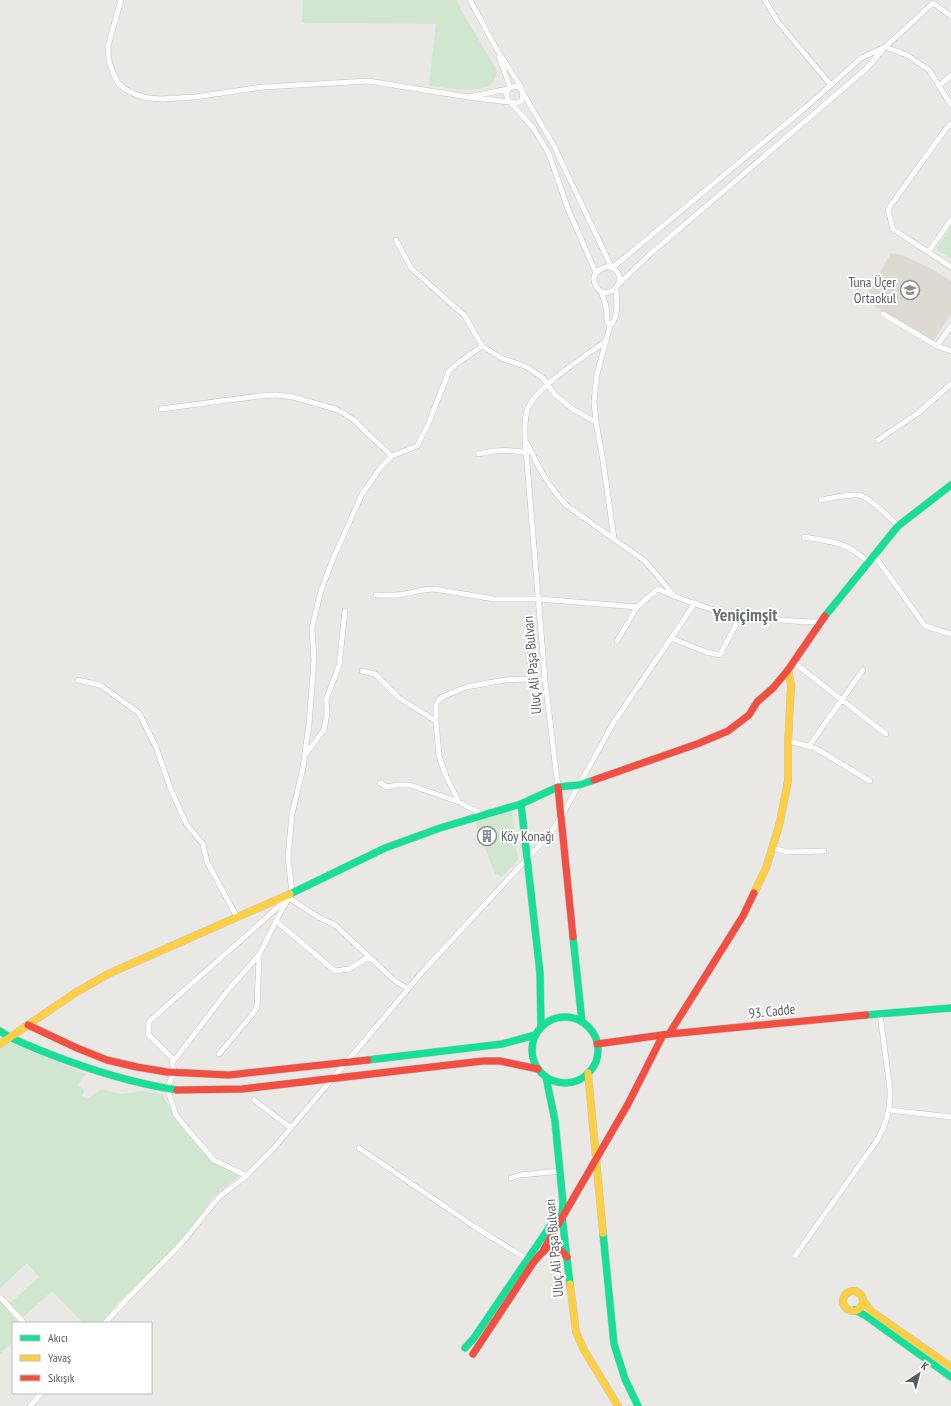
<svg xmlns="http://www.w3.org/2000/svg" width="951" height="1406" font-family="'PT Sans Narrow',sans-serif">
<rect width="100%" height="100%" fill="#e9e8e4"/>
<path fill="#dddad3" d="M891 253 902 255 930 268 951 281V314L933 341 864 300Z"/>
<path fill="#d1e6cf" d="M303 0H457L460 8 497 71C496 74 496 78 494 80 486 96 444 88 429 85L436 24 302 23Z
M951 227V259L936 249Z
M512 811 518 860 502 877 495 874 475 822Z
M11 1043 86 1074 78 1085 84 1090 82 1096 87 1099 102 1089 121 1094 143 1091 162 1094C175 1119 192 1144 215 1162 221 1167 230 1170 237 1174L239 1176 213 1197 203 1212 179 1242 118 1303 101 1323H83L52 1291 22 1318 9 1304 39 1277 27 1263 0 1288V1048Z
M0 1301 18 1323H13V1341L0 1354Z"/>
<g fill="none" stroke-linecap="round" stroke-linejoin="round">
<g stroke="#c6c6c6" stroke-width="6">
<path id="street" d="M121 0 108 46 109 61 113 73 118 83 125 89 137 95 148 98 162 99 195 97 263 87 368 81 468 97
M470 0 496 48 521 87
M765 0 778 22 830 84
M951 16 933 3 885 47 907 55 929 70 951 105
M499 57 510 87
M939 86 951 75
M508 89 506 94 509 102 517 103 522 100 523 92 520 88 515 86 508 89 468 97 509 102
M524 95 553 144 611 266
M511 103 534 129 549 154 568 209 596 273
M951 124 945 130 888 209 893 229 951 267
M396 240 411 268 465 316 482 346 501 358 527 367 543 378 555 395 574 410 596 422
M928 252 951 220
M611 266 610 267C634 277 607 305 596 286 589 274 601 267 611 266Z
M612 268 806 107 861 58 885 47 866 69 649 255 618 285
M601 291 606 306 607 321 610 326
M883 314 937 346 951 351
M937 346 951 326
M161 409 259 396 276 395 293 397 335 409 345 414 355 421 367 433 392 456
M878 440 918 413 951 384
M527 443C538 466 548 486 566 505L645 561 673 594
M478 454C495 450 510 449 527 453
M821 500C833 498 846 494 859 495 870 497 890 518 898 526
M804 537C832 542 846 541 868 562
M614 539 603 461 596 422 594 402 597 374 610 326C619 317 617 300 616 289
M874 555 925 626 951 634
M376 595C386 595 396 596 405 594 415 592 424 589 434 589L494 599H539L637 607 658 589C689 603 723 615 757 618 776 620 794 621 813 622L821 621
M671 638 706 652 720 655 741 615
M617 641 637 607
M793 662 886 734
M362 671 375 674 399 698 436 721
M78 680 100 685 139 713 156 747 171 790 187 825 203 844 207 862 237 917
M789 741 815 748 870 781
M809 746 863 670
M305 755 324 730 327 713 326 700 339 666 345 611
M380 783 387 787 397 785H410L459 802 484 815
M558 787 545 680 525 439C525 429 524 418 528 408 537 386 586 356 606 341
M459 802 446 776 439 756 436 721V705L438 701 442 697 466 687 505 680 528 679 545 680
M772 848 788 852 824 851
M289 898 318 917 335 925 394 980 408 989
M276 921 335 971 349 969 369 957
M219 1054 252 1015 257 1007 259 955
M173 1062 228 990 259 955 280 913 292 893 288 857 292 814 303 768 309 724 314 661 312 628 320 594 332 561 362 494 381 467 392 456 417 446 427 427 449 371 458 363 482 346
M254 1100 291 1128
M889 1110 951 1117
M359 1148 475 1227 530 1261
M247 1176 214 1160 188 1130 176 1115 167 1088 174 1073 172 1058 148 1034 149 1022C193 980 242 942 286 899
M511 1178 520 1175 560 1171
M795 1256 878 1139C887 1123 891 1108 890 1089L880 1014
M0 1297 24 1323
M105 1323 128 1298 181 1244 219 1197 245 1177 273 1149 424 970 549 835 561 817 614 722 695 603
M30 1406 42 1393"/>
</g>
<g stroke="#c5c5c4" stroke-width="8">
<path id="fast" d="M825 616 898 526 951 485
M521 804 540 973 541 1027
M290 894 385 848 440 828 521 804 558 787 579 785 594 780
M573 937 582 1022
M866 1015 951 1008
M532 1050a33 33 0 1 1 66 0a33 33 0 1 1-66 0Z
M0 1031C14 1041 31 1046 47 1053 90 1070 132 1083 177 1090
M368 1060 502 1044 535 1035
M546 1077 555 1121 563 1203 562 1217 570 1284
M603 1233 614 1344 625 1379 638 1406
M855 1310 866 1316 951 1377
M465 1348 474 1338 557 1216"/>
</g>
<g stroke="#c5c5c4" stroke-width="8">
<path id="slow" d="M754 893 766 868 779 826 788 781V744L791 685 788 670
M0 1044 75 993 108 974 290 894
M588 1073 603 1233
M570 1284 576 1332 584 1350 618 1406
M843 1301a10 10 0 1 1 20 0a10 10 0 1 1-20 0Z
M863 1300 871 1311 951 1367"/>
</g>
<g stroke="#c5c5c4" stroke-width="8">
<path id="jam" d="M594 780 697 744 728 731 749 715 757 702 773 688 788 670 825 616
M558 787 573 937
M28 1025 77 1048 107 1060 137 1067 167 1072 229 1075 368 1060
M669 1034 743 916 754 893
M597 1044 669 1034 866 1015
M177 1090 242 1089 483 1061H500L538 1069
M544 1249 628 1104 663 1035
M473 1354 533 1263C545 1248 552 1239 567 1257"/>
</g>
<use href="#street" stroke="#fcfcfb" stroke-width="5"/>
<use href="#fast" stroke="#16e098" stroke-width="7"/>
<use href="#slow" stroke="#ffcf43" stroke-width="7"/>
<use href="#jam" stroke="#f24e42" stroke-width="7"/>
</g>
<defs>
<g id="school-ring" transform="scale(1)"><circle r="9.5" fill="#fff" stroke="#8b8e90" stroke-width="1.5"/><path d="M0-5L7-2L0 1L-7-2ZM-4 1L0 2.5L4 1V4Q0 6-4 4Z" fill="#8b8e90"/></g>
<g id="building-ring" transform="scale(1)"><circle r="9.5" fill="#fff" stroke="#8b8e90" stroke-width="1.5"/><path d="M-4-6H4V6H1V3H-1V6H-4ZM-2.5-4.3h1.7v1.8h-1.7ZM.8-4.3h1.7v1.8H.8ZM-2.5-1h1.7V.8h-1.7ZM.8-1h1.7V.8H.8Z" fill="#8b8e90"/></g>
</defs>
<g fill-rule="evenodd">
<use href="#school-ring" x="910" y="290"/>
<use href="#building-ring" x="487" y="836"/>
</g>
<g text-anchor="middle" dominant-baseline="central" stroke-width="4" stroke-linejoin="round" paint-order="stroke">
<g font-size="14" fill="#595d62" stroke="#fff" text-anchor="end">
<text x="896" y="282">Tuna Üçer<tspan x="896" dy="16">Ortaokul</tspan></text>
<text x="501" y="836" text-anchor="start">Köy Konağı</text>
</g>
<g font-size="14" fill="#595d62" stroke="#fff">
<text transform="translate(532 665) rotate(-95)">Uluç Ali Paşa Bulvarı</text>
<text transform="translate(772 1011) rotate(-6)">93. Cadde</text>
<text transform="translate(554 1248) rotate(-95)">Uluç Ali Paşa Bulvarı</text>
</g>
<g font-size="18" font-weight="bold" fill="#6a6f74" stroke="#fff">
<text x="745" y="614">Yeniçimşit</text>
</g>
</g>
<rect x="12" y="1322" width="140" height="72" fill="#ffffff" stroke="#bdbec0"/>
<rect x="20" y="1335" width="20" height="6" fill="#16e098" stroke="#bdbec0"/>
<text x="48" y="1342" font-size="12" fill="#595d62">Akıcı</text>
<rect x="20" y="1355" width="20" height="6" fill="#ffcf43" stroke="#bdbec0"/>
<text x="48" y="1362" font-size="12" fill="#595d62">Yavaş</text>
<rect x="20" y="1375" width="20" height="6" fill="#f24e42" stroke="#bdbec0"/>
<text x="48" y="1382" font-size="12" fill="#595d62">Sıkışık</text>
<g transform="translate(919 1374) rotate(36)" stroke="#ffffff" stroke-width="3" paint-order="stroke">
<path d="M0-3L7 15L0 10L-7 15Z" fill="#595d62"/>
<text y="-6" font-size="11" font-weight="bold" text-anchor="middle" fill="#595d62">K</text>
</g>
</svg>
